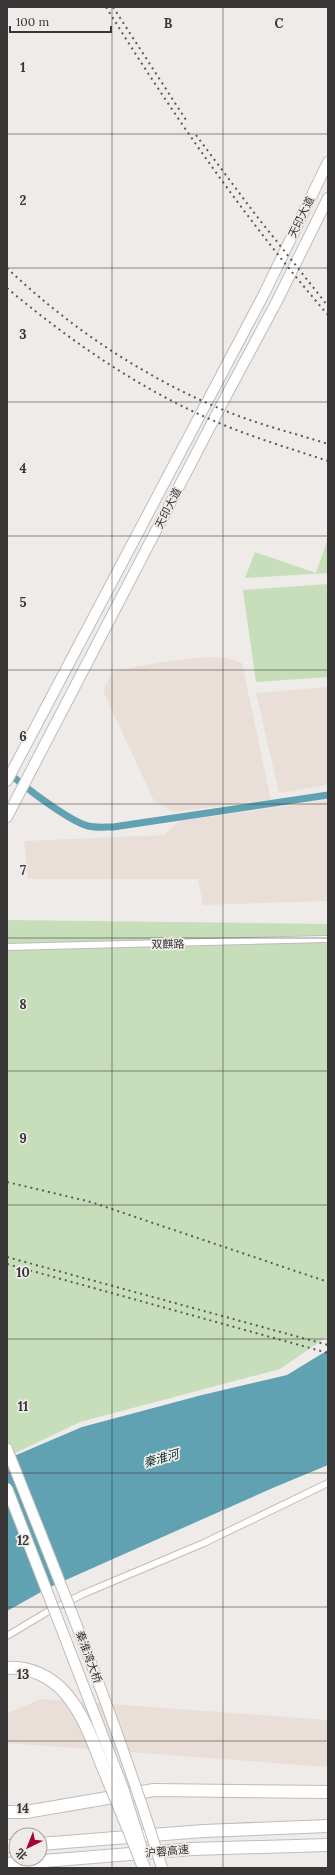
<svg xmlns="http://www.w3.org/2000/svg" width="335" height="1875" font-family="Lora,'Noto Sans SC',serif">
<rect width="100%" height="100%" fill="#eeebe8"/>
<path fill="#e9dfd8" d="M207 657 227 658 242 663 271 800 174 812 154 801 103 691 113 671 169 661Z
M328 687V785L279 793 256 693Z
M328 800V901L203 905 198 879H28L24 841 164 835 179 821Z
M41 1699 328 1720V1767L7 1743V1713Z"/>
<path fill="#c7debb" d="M328 538V573L245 578 255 552 316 573Z
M328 584V677L256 682 243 590Z
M7 920 328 924V1336L280 1369 80 1422 7 1457Z"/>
<path fill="#60a2b2" d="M328 1350V1465L275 1487 50 1587 7 1611V1459L82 1427 202 1395 287 1375Z"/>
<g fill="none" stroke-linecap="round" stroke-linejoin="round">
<path stroke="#60a2b2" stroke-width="7" d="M8 772C23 786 69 821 88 826 96 828 105 827 113 827L328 795"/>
<g stroke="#c0bcba" stroke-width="8">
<path id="minor" d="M7 947 328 939
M7 1636 47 1612 83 1594 204 1543 328 1483"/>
</g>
<g stroke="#c0bcba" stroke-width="12">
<path id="primary" d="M7 781 264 294 328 162
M7 817 224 400 277 301 328 198"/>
</g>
<g stroke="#c0bcba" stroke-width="14">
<path id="motorway" d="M7 1812H26L154 1790 328 1792
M40 1844 203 1831 328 1826
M7 1846H16
M7 1864 192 1849 328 1845"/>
</g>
<use href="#minor" stroke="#fff" stroke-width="6"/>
<use href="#primary" stroke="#fff" stroke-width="10"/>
<use href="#motorway" stroke="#fff" stroke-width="12"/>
<path stroke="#5c5a5a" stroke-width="2" stroke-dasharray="2 4" stroke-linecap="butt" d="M106 7C173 115 245 219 328 315
M113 7 186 120
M196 135 255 214 328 306
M7 268C74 332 157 386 244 418 272 428 300 435 328 444
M7 288C76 346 154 399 239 431 268 442 298 451 328 461
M7 1182 91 1202 328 1282
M7 1257 328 1345
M7 1264 328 1353"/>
<g stroke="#c0bcba" stroke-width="12" stroke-linecap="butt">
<path id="primary-bridge" d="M7 1449C62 1587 118 1725 162 1868
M7 1488 123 1788 144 1855"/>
</g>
<g stroke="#c0bcba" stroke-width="14" stroke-linecap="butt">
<path id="motorway-bridge" d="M7 1668C29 1666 52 1677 66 1694 84 1715 93 1742 103 1767 117 1801 131 1834 144 1868"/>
</g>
<use href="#primary-bridge" stroke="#fff" stroke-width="10"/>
<use href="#motorway-bridge" stroke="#fff" stroke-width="12"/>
</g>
<path fill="none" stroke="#373535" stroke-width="1" stroke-opacity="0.55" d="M112 7V1868M223 7V1868M7 134H328M7 268H328M7 402H328M7 536H328M7 670H328M7 804H328M7 938H328M7 1071H328M7 1205H328M7 1339H328M7 1473H328M7 1607H328M7 1741H328"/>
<g text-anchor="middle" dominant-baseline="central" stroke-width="3.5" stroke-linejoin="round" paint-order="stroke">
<g font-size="11" fill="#373535" stroke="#eeebe8">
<text transform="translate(301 217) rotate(-64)">天印大道</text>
<text transform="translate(168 508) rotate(-63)">天印大道</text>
<text transform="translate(168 944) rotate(-1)">双麒路</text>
<text transform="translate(89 1657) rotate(70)">秦淮湾大桥</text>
<text transform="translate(167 1851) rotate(-5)">沪蓉高速</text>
</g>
<g font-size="12" font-style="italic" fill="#0d2f36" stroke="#eeebe8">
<text transform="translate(161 1458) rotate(-16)">秦淮河</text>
</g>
</g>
<g font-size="13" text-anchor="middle" font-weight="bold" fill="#373535" stroke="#eeebe8" stroke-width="3.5" stroke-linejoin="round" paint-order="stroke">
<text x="168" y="28">B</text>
<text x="279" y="28">C</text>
<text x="23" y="72">1</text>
<text x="23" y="205">2</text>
<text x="23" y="339">3</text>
<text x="23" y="473">4</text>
<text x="23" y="607">5</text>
<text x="23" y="741">6</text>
<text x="23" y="875">7</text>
<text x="23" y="1009">8</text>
<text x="23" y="1143">9</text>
<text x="23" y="1277">10</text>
<text x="23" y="1411">11</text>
<text x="23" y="1545">12</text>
<text x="23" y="1679">13</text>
<text x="23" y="1813">14</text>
</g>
<rect width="335" height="1875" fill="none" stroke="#373535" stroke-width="16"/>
<g transform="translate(28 1847) rotate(223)"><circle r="19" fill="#eeebe8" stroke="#a5a2a0"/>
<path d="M0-3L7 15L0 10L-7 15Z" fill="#a30431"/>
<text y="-6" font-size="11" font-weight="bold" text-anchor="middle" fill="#373535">北</text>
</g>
<path d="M10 26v6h101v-6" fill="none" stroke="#373535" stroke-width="2"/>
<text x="16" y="26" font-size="12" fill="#373535" stroke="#eeebe8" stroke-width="3" paint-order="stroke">100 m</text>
</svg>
